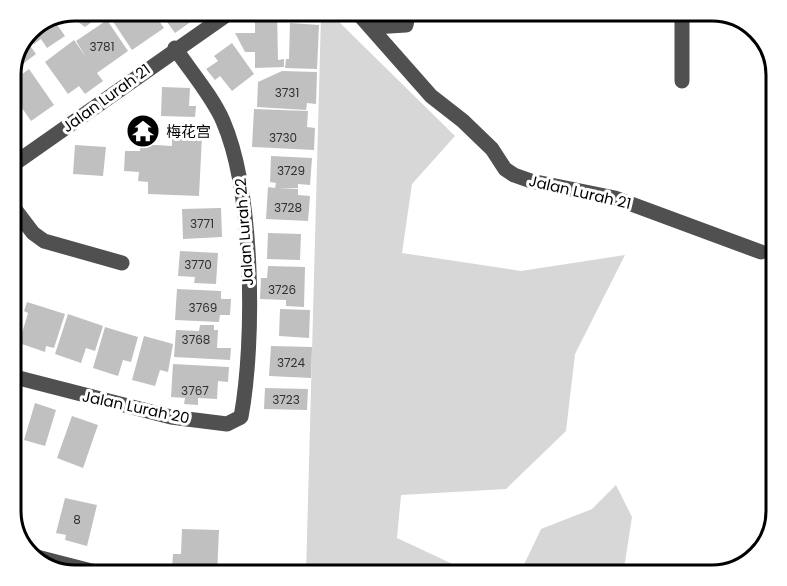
<svg xmlns="http://www.w3.org/2000/svg" width="787" height="586" font-family="Poppins,'Noto Sans SC',sans-serif">
<rect width="100%" height="100%" fill="#fff"/>
<path fill="#d7d7d7" d="M321 16 334 17 455 136 412 184 402 253 521 271 625 255 575 354 566 431 506 489 401 495 397 538 459 567 462 575H306Z
M616 485 632 517 623 575H519L541 529 592 509Z"/>
<path fill="#c0c0c0" d="M75 11H103L104 13 85 27 74 19 69 23 64 15Z
M126 11H152L164 28 132 50 112 20Z
M159 11H206L175 33Z
M255 11H277L278 60 284 59V67L255 68V52H245L235 33H255Z
M53 19 65 36 47 48 41 39 34 44 28 36 32 27Z
M107 20 128 51 97 73 103 81 85 94 79 86 68 94 45 62 74 40 86 57 76 41Z
M290 23 319 25 317 69 285 68 286 59H289Z
M26 40 36 54 11 73V71Z
M232 43 254 74 232 91 220 76 215 80 206 69 218 61 214 56Z
M29 69 54 105 31 121 11 92V82Z
M282 71 317 72 316 104 307 103 306 110 257 107 258 82Z
M162 87 190 88 189 106H196L195 117 161 116Z
M11 94 21 108 11 115Z
M254 109 308 111 307 127 315 128 314 150 252 147Z
M172 135 202 136 199 196 148 194V182L138 181 139 172 124 171 125 151H140V144L172 146Z
M75 145 106 147 103 176 73 174Z
M271 156 312 158 310 185 298 184V188H279L298 189V195L310 196 308 221 266 219 268 187 275 188 276 183 270 182Z
M221 208 222 237 183 239 182 209Z
M11 222 22 238 11 247Z
M268 233 301 234 300 260 267 259Z
M180 251 218 253 216 284 194 283 195 277 178 276Z
M268 266 305 267 304 307 286 306V300L260 299 261 278H267Z
M177 289 221 291V299H231L230 315H220L219 322 175 320Z
M27 302 65 314 54 348 46 346 45 352 19 343 28 313 24 311Z
M280 309 310 310 309 338 279 336Z
M11 310 19 313 13 332H11Z
M68 314 103 326 95 351 86 348 81 363 55 354Z
M200 325H214V330H218L217 348H231L230 360 174 357 176 330 199 331Z
M105 327 138 337 131 362 123 360 118 376 93 368Z
M144 336 173 344 168 372 160 370 155 386 132 380Z
M271 346 312 347 311 378 269 376Z
M173 364 229 367 228 382 218 381 217 399 198 398V405L184 404 185 398 171 397Z
M265 388 308 389 307 410 264 409Z
M35 403 56 410 45 446 24 440Z
M72 416 98 425 83 468 57 458Z
M65 498 97 505 87 546 65 540 66 535 56 533Z
M182 529 219 530 217 575H183V568H172L173 554H181Z"/>
<g fill="none" stroke-linecap="round" stroke-linejoin="round">
<path stroke="#505050" stroke-width="15" d="M356 11 431 96 463 121 492 149 505 169 514 175 531 181 615 198 761 252
M373 27 406 25 409 11
M682 81V11
M11 166 232 11
M11 204 33 233 44 241 122 263
M11 376 171 417 227 424 241 417C255 341 254 193 223 121 212 96 191 72 175 48
M33 556 107 575"/>
</g>
<defs>
<g id="temple-disc" transform="scale(1.725)"><circle r="9.5" fill="#000" stroke="#fff"/><path d="M0-6L5-2H3V0L6.5 2.5H4V6H1.5V3h-3V6H-4V2.5H-6.5L-3 0V-2H-5Z" fill="#fff"/></g>
</defs>
<g fill-rule="evenodd">
<use href="#temple-disc" x="143" y="131"/>
</g>
<g text-anchor="middle" dominant-baseline="central" stroke-width="6" stroke-linejoin="round" paint-order="stroke">
<g font-size="12" fill="#303030">
<text x="102" y="46">3781</text>
<text x="287" y="92">3731</text>
<text x="283" y="137">3730</text>
<text x="291" y="170">3729</text>
<text x="288" y="207">3728</text>
<text x="202" y="223">3771</text>
<text x="198" y="264">3770</text>
<text x="282" y="289">3726</text>
<text x="203" y="307">3769</text>
<text x="196" y="339">3768</text>
<text x="291" y="362">3724</text>
<text x="195" y="390">3767</text>
<text x="286" y="399">3723</text>
<text x="77" y="519">8</text>
</g>
<g font-size="15" fill="#000" stroke="#fff">
<text transform="translate(106 98) rotate(-36)">Jalan Lurah 21</text>
<text transform="translate(580 192) rotate(13)">Jalan Lurah 21</text>
<text transform="translate(244 232) rotate(-94)">Jalan Lurah 22</text>
<text transform="translate(136 407) rotate(12)">Jalan Lurah 20</text>
</g>
<g font-size="15" fill="#000" stroke="#fff" text-anchor="start">
<text x="166" y="131">梅花宫</text>
</g>
</g>
<path d="M0 0H787V586H0ZM75 21H712A54 54 0 0 1 766 75V511A54 54 0 0 1 712 565H75A54 54 0 0 1 21 511V75A54 54 0 0 1 75 21Z" fill="#fff" fill-rule="evenodd"/>
<path fill="none" stroke="#000" stroke-width="3" d="M75 21H712A54 54 0 0 1 766 75V511A54 54 0 0 1 712 565H75A54 54 0 0 1 21 511V75A54 54 0 0 1 75 21Z"/>
</svg>
